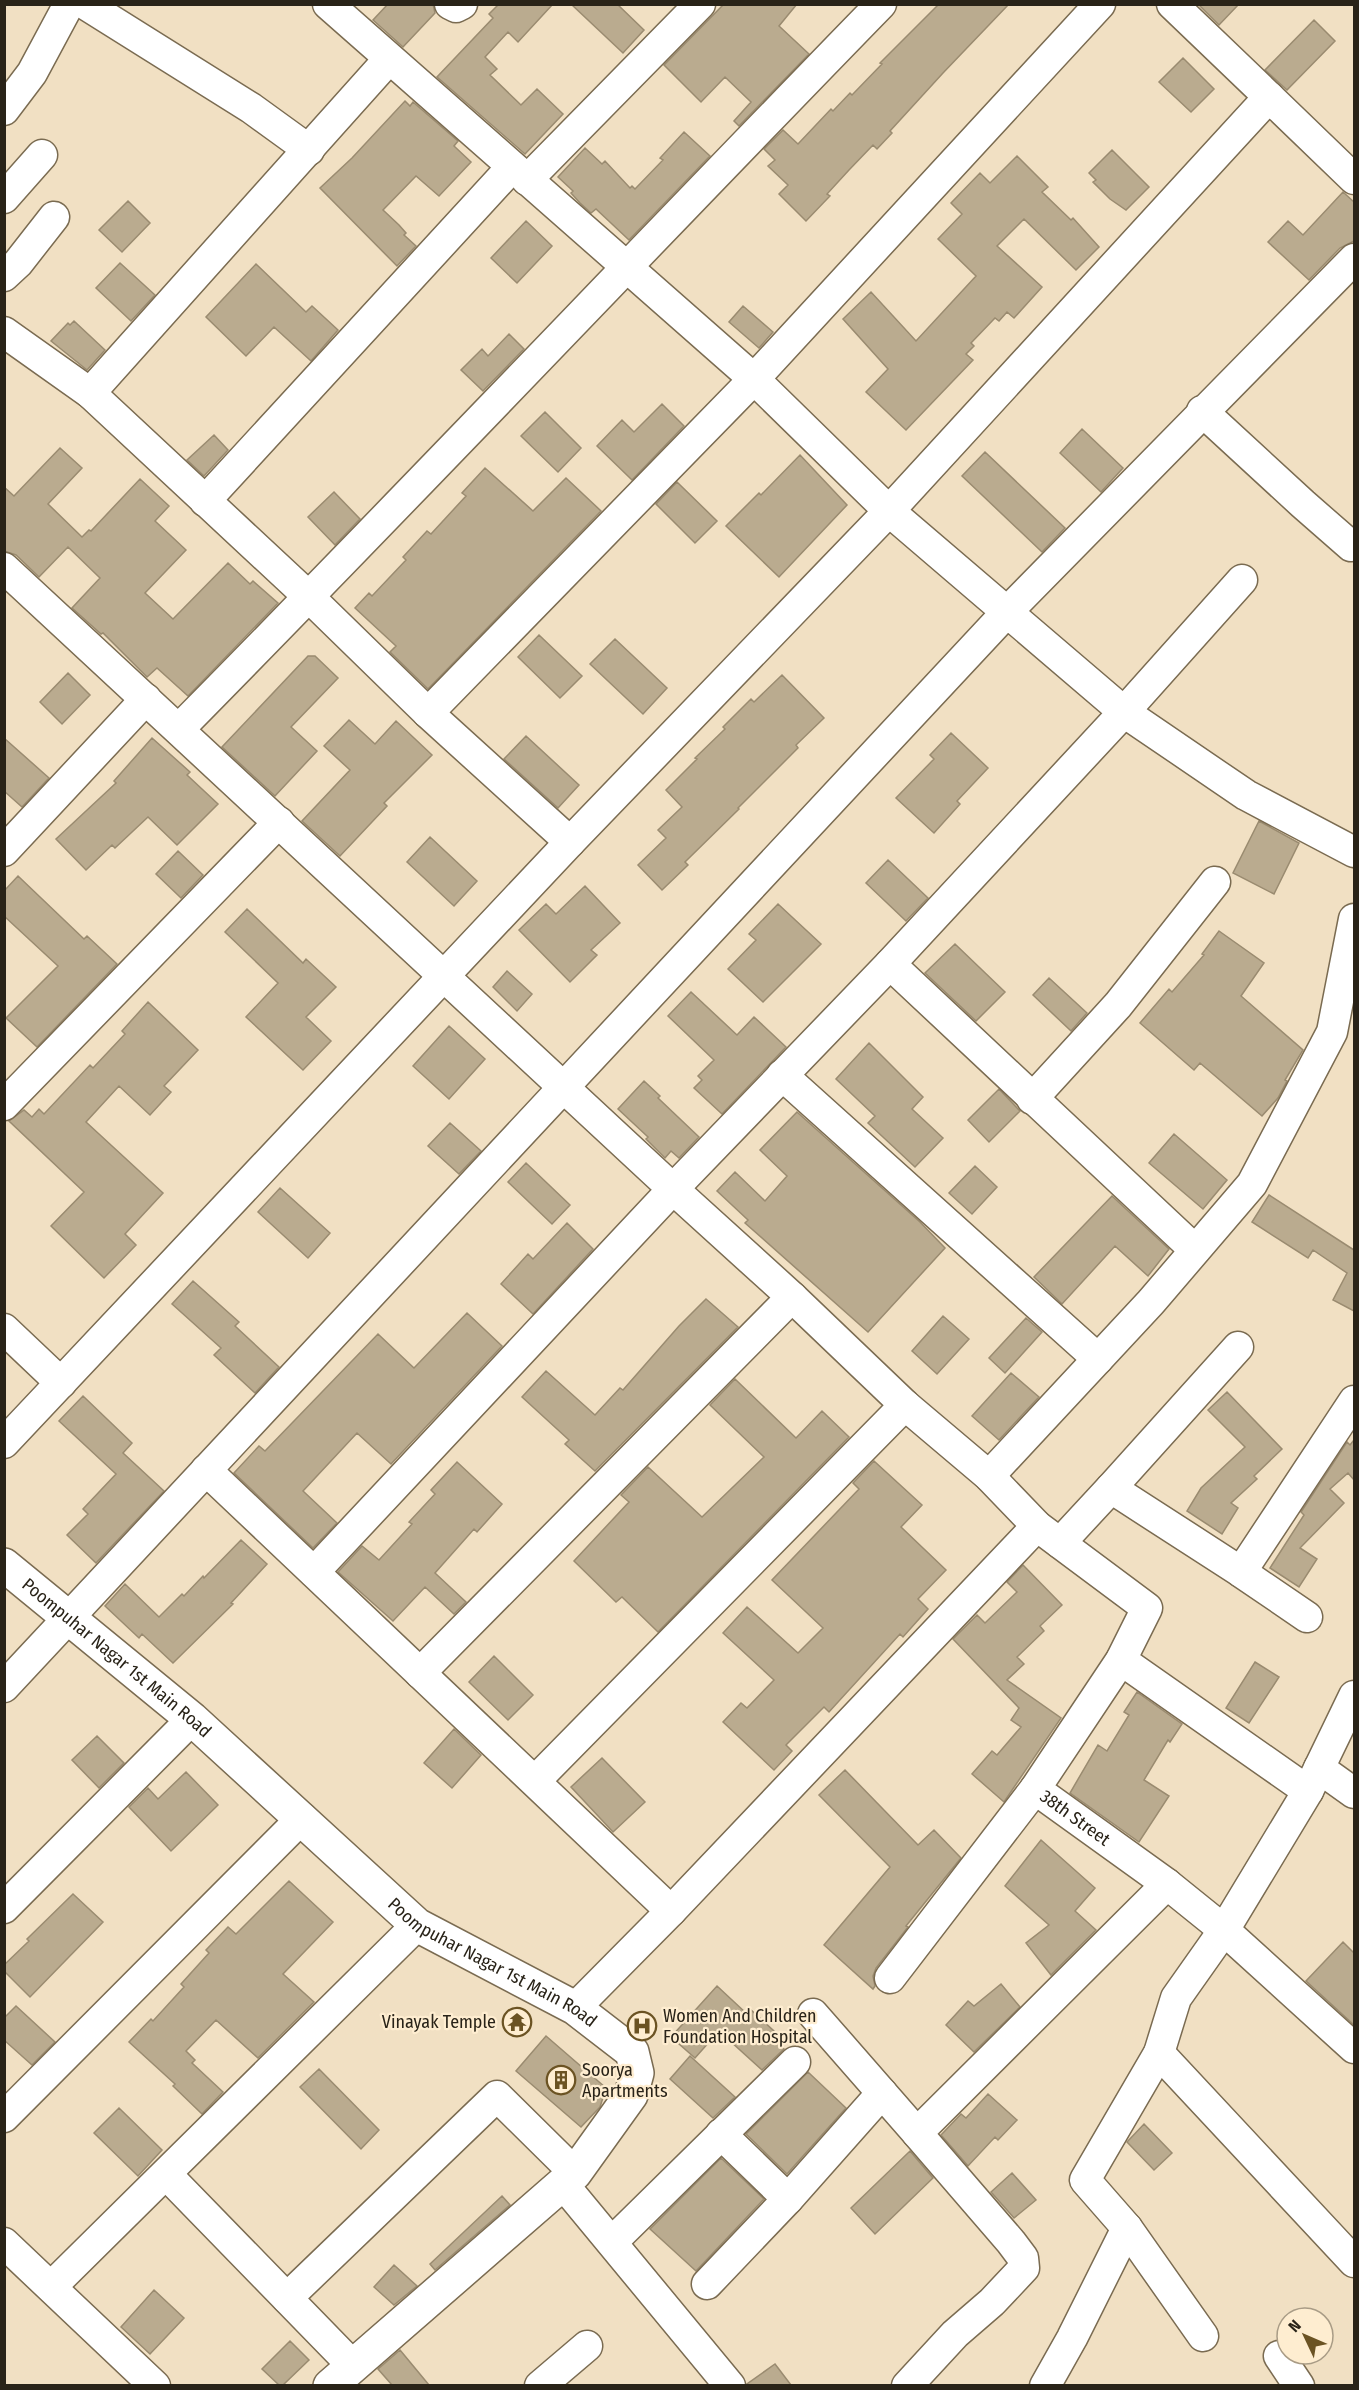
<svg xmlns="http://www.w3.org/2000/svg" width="1359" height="2390" font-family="'Fira Sans Condensed',sans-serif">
<rect width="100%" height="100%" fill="#f1e0c3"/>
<path fill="#baab8f" stroke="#9a8b70" stroke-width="1.5" d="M388 4H433L435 13 403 47 373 20Z
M499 4H553L518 42 508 32 485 57 497 69 490 75 521 105 537 89 563 114 525 154 437 77 493 18 489 14Z
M571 4H617L644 30 623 53Z
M724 4H797L779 26 809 54 739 126 734 121 751 102 725 77 701 102 664 65Z
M939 4H1009L943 73 890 131 892 133 877 149 873 145 849 170 827 194 830 196 806 221 779 194 788 185 768 166 775 160 764 149 783 130 798 144 831 109 833 111 850 93 852 95 882 64 880 63Z
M1198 4H1239L1219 25Z
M1314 20 1335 41 1287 90 1265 70Z
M1183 58 1214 89 1191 112 1159 82Z
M405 101 410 106 413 102 458 141 454 146 471 162 439 196 416 176 383 210 399 225 406 233 404 235 416 246 397 266 320 188 352 158Z
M684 132 710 156 629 240 596 209 591 213 580 203 571 193 573 191 558 177 585 148 602 164 605 161 630 188 632 186 635 189 663 160 660 158Z
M1112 150 1149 187 1126 210 1110 199 1093 182 1096 180 1089 173Z
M1017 156 1048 187 1042 192 1071 220 1073 218 1099 247 1076 270 1024 219 997 246 1042 287 1014 318 1007 312 999 321 995 318 971 343 974 346 966 354 973 360 906 430 866 392 888 369 843 319 871 292 916 341 976 276 938 239 962 214 951 203 980 173 990 183Z
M1343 192 1354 202V241L1340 248 1309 280 1268 242 1288 221 1303 235Z
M128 201 150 223 122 252 99 230Z
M526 221 552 246 517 283 491 258Z
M120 263 155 295 131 321 96 288Z
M256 264 306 312 312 306 338 330 311 361 274 327 246 356 206 317Z
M743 306 773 332 759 348 729 322Z
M74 321 105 350 87 370 51 341 68 323 70 325Z
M509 334 524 349 483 391 461 370 482 349 488 356Z
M662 404 684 426 632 480 597 446 622 420 634 432Z
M545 412 581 448 558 472 521 436Z
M1082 429 1123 468 1101 492 1060 453Z
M214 435 228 450 204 476 187 460Z
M60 448 82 468 48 504 82 537 89 530 91 531 140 479 169 506 155 521 186 550 145 593 173 619 228 563 250 584 253 581 278 603 188 696 157 668 147 677 103 633 101 634 72 608 100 578 68 547 39 577 16 555 4 551V487L14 496Z
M985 452 1065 528 1042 552 962 476Z
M800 455 847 505 779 577 726 526 759 493 761 495Z
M485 468 533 511 566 478 601 511 428 689 390 652 396 646 355 608 369 593 372 596 406 560 403 557 427 531 431 534 466 496 462 493Z
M677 482 717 521 695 543 656 504Z
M334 492 360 519 335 545 308 517Z
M539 635 582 676 560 698 518 657Z
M615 639 667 688 643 714 590 664Z
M308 656H315L338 678 291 727 317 751 275 796 222 747Z
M68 673 90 695 62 724 40 702Z
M782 675 824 718 796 745 798 748 738 808 739 809 685 862 688 865 662 890 638 865 666 838 658 830 682 807 666 790 697 759 695 758 725 729 723 727 751 699 754 702Z
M349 720 375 744 396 721 432 755 384 803 387 806 340 856 302 821 350 770 324 746Z
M951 733 988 768 957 801 960 804 934 833 896 798 934 759 930 755Z
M526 736 579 785 558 808 504 759Z
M4 738 49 778 22 807 4 791Z
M152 738 190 772 187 775 218 804 177 845 148 817 115 848 112 845 86 870 56 839 116 783 114 781Z
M1259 821 1299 843 1274 894 1233 873Z
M430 837 477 881 454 906 407 862Z
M178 851 203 875 181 898 156 874Z
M888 860 928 898 906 921 866 883Z
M18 876 84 939 87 936 117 964 37 1047 6 1018 58 966 4 916V891Z
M585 886 620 923 591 950 597 955 570 982 519 930 546 904 556 914Z
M778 904 821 944 763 1002 728 969 756 940 749 934Z
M247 909 303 963 306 959 336 987 306 1017 331 1041 303 1070 246 1017 278 983 225 932Z
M1219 931 1264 963 1241 996 1303 1050 1285 1080 1287 1081 1278 1098 1262 1116 1200 1063 1194 1070 1140 1023 1169 989 1172 992 1204 955 1202 954Z
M955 944 1005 992 976 1021 925 973Z
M507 971 532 994 517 1011 493 987Z
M1049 978 1087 1013 1071 1031 1033 995Z
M691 992 737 1035 754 1017 786 1047 722 1114 694 1088 702 1080 698 1076 714 1060 668 1016Z
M148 1002 198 1050 164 1086 171 1092 150 1115 119 1086 86 1122 163 1193 125 1234 136 1245 104 1278 51 1226 84 1192 9 1121 24 1110 32 1117 39 1109 44 1114 90 1065 93 1068 125 1034 122 1031Z
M449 1026 485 1059 449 1099 413 1066Z
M869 1043 923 1097 912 1109 943 1138 915 1167 868 1123 875 1116 836 1079Z
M644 1081 660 1096 658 1098 699 1137 679 1158 671 1151 665 1158 646 1139 648 1137 618 1109Z
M999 1089 1020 1111 989 1142 968 1120Z
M797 1112 920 1222 945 1248 868 1332 745 1223 748 1220 717 1191 735 1172 765 1201 787 1176 760 1150Z
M450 1123 481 1151 459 1174 428 1146Z
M1174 1134 1227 1180 1203 1209 1149 1163Z
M526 1163 570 1205 552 1224 508 1182Z
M975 1166 997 1187 972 1214 949 1193Z
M280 1188 330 1233 308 1258 258 1212Z
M1269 1195 1354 1250V1311L1333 1300 1347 1273 1313 1250 1308 1258 1252 1222Z
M1112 1196 1169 1249 1148 1276 1115 1246 1062 1304 1034 1277Z
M567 1223 593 1249 533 1314 501 1284 528 1254 533 1259Z
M193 1281 239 1322 235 1326 279 1367 255 1393 214 1355 221 1348 172 1304Z
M706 1299 738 1327 595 1471 565 1444 569 1440 522 1397 546 1371 595 1415 620 1388 623 1390 679 1326Z
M467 1313 502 1346 391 1464 357 1433 303 1491 337 1523 313 1548 234 1473 259 1446 265 1451 378 1334 414 1368Z
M943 1316 969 1339 937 1374 912 1351Z
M1026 1318 1042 1332 1005 1373 989 1358Z
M1011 1373 1039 1397 999 1440 972 1416Z
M735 1379 796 1438 822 1411 849 1437 658 1632 622 1597 616 1602 574 1561 629 1502 621 1495 648 1467 702 1517 764 1457 710 1405Z
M1227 1392 1282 1449 1254 1476 1257 1479 1231 1503 1238 1508 1222 1534 1187 1511 1201 1488 1245 1447 1208 1410Z
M83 1396 132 1443 123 1453 164 1491 96 1563 67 1535 88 1514 83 1509 116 1474 59 1421Z
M1354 1440V1480L1348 1473 1330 1489 1344 1503 1300 1548 1317 1559 1299 1587 1270 1568 1304 1515 1301 1512 1347 1442 1350 1445Z
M874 1461 922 1505 901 1527 946 1570 918 1599 928 1609 903 1637 900 1634 829 1712 824 1707 786 1745 792 1751 774 1770 723 1722 741 1703 747 1708 774 1680 723 1633 747 1607 798 1653 823 1628 772 1580 859 1489 853 1483Z
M457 1462 502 1504 477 1532 474 1529 435 1573 466 1602 454 1614 425 1587 393 1621 338 1572 362 1546 379 1560 412 1524 409 1522 435 1494 431 1490Z
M241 1540 267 1564 231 1603 233 1604 173 1663 142 1634 139 1638 105 1606 125 1584 159 1617 182 1594 184 1596 203 1576 204 1578Z
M1023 1565 1062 1605 1040 1626 1044 1631 1017 1657 1024 1664 1007 1680 1061 1718 1004 1802 972 1774 992 1751 997 1755 1021 1727 1011 1720 1019 1708 953 1639 977 1615 985 1623 1017 1592 1007 1582Z
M494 1656 533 1695 508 1720 469 1682Z
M1255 1662 1279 1677 1249 1723 1226 1708Z
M1137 1692 1182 1724 1170 1742 1168 1740 1144 1780 1169 1796 1139 1842 1070 1793 1098 1745 1107 1751 1129 1715 1124 1712Z
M454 1729 481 1755 452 1788 424 1763Z
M97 1736 124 1763 99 1788 72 1760Z
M602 1758 645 1802 613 1832 571 1787Z
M845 1770 918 1845 934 1830 961 1858 906 1926 908 1927 876 1968 873 1976 875 1986 873 1989 824 1945 890 1867 819 1795Z
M186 1772 218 1805 171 1851 129 1807 148 1788 158 1799Z
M1041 1840 1095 1888 1075 1911 1096 1930 1051 1975 1026 1943 1049 1925 1005 1886Z
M289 1881 333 1922 283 1974 314 2002 258 2058 216 2020 186 2051 195 2060 192 2063 223 2092 202 2114 173 2086 175 2084 129 2042 151 2019 153 2021 184 1987 181 1984 209 1953 206 1950 228 1927 236 1934Z
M73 1894 103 1922 30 1997 4 1971V1965L29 1941 27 1939Z
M1343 1942 1354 1953V2025L1306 1981Z
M1001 1984 1020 2007 974 2052 946 2025 968 2001 974 2006Z
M717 1986 746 2013 750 2009 785 2041 781 2046 784 2049 762 2070 719 2031 695 2058 671 2037Z
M16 2006 55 2042 32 2065 4 2040V2018Z
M546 2036 606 2088 600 2107 581 2127 516 2071Z
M690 2056 735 2097 713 2118 670 2079Z
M319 2069 379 2130 361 2149 300 2087Z
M808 2072 846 2108 787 2174 746 2134Z
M988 2094 1017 2120 998 2140 995 2137 968 2166 941 2135 961 2114 966 2118Z
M119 2108 162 2150 138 2176 94 2133Z
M1144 2124 1172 2153 1154 2170 1127 2142Z
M910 2151 933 2178 875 2234 851 2208Z
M721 2158 764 2199 696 2271 650 2229Z
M1012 2173 1036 2200 1014 2218 991 2192Z
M502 2196 510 2205 435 2270 430 2264Z
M394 2265 417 2286 394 2305 374 2287Z
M154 2290 184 2318 150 2354 121 2327Z
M290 2341 309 2360 283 2385H279L262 2369Z
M400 2350 429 2385H392L378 2369Z
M775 2364 791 2385H747V2384Z"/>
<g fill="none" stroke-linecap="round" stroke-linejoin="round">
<g stroke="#7a6b51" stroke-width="33">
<g id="minor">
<path d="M85 4 251 108 309 150"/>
<path d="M328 4 754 379 889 511 1007 612 1354 259"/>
<path d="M450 4 456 7 462 4"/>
<path d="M1172 4 1269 97"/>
<path d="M4 110 32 73 69 4"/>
<path d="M527 180 700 4"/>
<path d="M4 198 42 155"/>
<path d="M4 276 18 263 54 217"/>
<path d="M4 332 90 393 309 597 428 713 570 842"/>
<path d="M90 393 389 59"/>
<path d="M1202 411 1303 504 1351 546"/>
<path d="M205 501 512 167"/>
<path id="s1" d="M4 568 673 1189 792 1297 905 1405 989 1476 1037 1526 1147 1608 1121 1660 1035 1789 1167 1884 1224 1930 1354 2048"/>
<path d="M428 713 754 379 1100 4"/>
<path d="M179 729C415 490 646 245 881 4"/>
<path d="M4 851 146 699"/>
<path d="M890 964 1195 1250"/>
<path d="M782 1075 1098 1359"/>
<path d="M1032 1099 1118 1005 1215 882"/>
<path d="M4 1105 279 822"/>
<path d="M4 1329 61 1383"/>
<path d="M1238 1347 1111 1488 1241 1572 1354 1401"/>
<path d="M4 1443 570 842 889 511 1269 97 1354 179"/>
<path d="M206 1470 671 1911"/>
<path d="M989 1476 1151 1302 1252 1184 1332 1032 1354 919"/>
<path d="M1060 1543 1111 1488"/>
<path d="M314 1572 673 1189 890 964 1124 712 1242 580"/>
<path d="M1241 1572 1307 1617"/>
<path d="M1121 1660 1308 1791"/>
<path d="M420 1673 792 1297"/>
<path d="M4 1687 1007 612 1124 712 1246 795 1354 852"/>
<path d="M1319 1768 1354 1793"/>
<path d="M535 1781 905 1405"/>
<path d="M4 1908 192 1719"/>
<path d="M890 1978 1035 1789"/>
<path d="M575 2008 671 1911 1037 1526"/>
<path d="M813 2014 917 2133"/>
<path d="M1159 2053 1354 2262"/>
<path d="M4 2117 302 1818"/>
<path d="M721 2134 788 2199"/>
<path d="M166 2174 352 2365"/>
<path d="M563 2184 730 2386"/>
<path d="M612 2242 795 2062"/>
<path d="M4 2243 155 2386"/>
<path d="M707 2284 788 2199 882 2093"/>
<path d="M51 2287 417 1925"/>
<path d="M287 2298 497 2096 575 2173"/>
<path d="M1203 2336 1127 2228 1085 2180 1159 2053 1176 1998 1224 1930 1308 1791 1354 1696"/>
<path d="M1279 2356 1299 2386"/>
<path d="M540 2386 587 2346"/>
<path d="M907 2386 955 2334 992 2302 1024 2268 1023 2258 1011 2242 917 2133 1167 1884"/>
<path d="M1045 2386 1072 2338 1127 2228"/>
</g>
</g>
<g stroke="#7a6b51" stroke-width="36">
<g id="major">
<path id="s2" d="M4 1565 192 1719 417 1925 575 2008 632 2052 637 2073 631 2095 575 2173 330 2386"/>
</g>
</g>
<use href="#minor" stroke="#fff" stroke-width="30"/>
<use href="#major" stroke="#fff" stroke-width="33"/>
</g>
<defs>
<g id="temple-ring" transform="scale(1.5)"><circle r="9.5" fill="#feedd0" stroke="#6b5323" stroke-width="1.5"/><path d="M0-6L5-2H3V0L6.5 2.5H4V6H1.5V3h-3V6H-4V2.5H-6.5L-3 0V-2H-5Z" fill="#6b5323"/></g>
<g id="hospital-ring" transform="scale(1.5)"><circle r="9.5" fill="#feedd0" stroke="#6b5323" stroke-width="1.5"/><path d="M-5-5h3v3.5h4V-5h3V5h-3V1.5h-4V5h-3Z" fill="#6b5323"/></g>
<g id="building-ring" transform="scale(1.5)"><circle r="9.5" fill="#feedd0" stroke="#6b5323" stroke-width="1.5"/><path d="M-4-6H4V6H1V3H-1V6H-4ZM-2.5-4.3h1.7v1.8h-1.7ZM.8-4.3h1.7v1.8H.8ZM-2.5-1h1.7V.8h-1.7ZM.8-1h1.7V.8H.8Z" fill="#6b5323"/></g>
</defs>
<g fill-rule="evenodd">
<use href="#temple-ring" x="517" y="2022"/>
<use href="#hospital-ring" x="642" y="2026"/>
<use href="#building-ring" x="561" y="2080"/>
</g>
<g text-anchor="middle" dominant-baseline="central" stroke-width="4.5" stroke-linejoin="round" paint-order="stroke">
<g font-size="18" fill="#292318" stroke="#feedd0">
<text stroke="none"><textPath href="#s2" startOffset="146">Poompuhar Nagar 1st Main Road</textPath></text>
<text stroke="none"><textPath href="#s1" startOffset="1809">38th Street</textPath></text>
<text stroke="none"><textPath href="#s2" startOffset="632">Poompuhar Nagar 1st Main Road</textPath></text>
</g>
<g font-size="18" fill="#292318" stroke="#feedd0" text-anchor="start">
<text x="663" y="2016">Women And Children<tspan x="663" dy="21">Foundation Hospital</tspan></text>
<text x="496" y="2022" text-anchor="end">Vinayak Temple</text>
<text x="582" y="2070">Soorya<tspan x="582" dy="21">Apartments</tspan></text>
</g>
</g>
<rect width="1359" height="2390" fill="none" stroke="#292318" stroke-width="12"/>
<g transform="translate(1305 2336) rotate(314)"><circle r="28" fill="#feedd0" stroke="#a99c86" stroke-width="1.5"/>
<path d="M0-4.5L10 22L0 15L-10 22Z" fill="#6b5323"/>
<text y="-9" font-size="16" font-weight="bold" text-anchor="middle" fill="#292318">N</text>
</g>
</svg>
